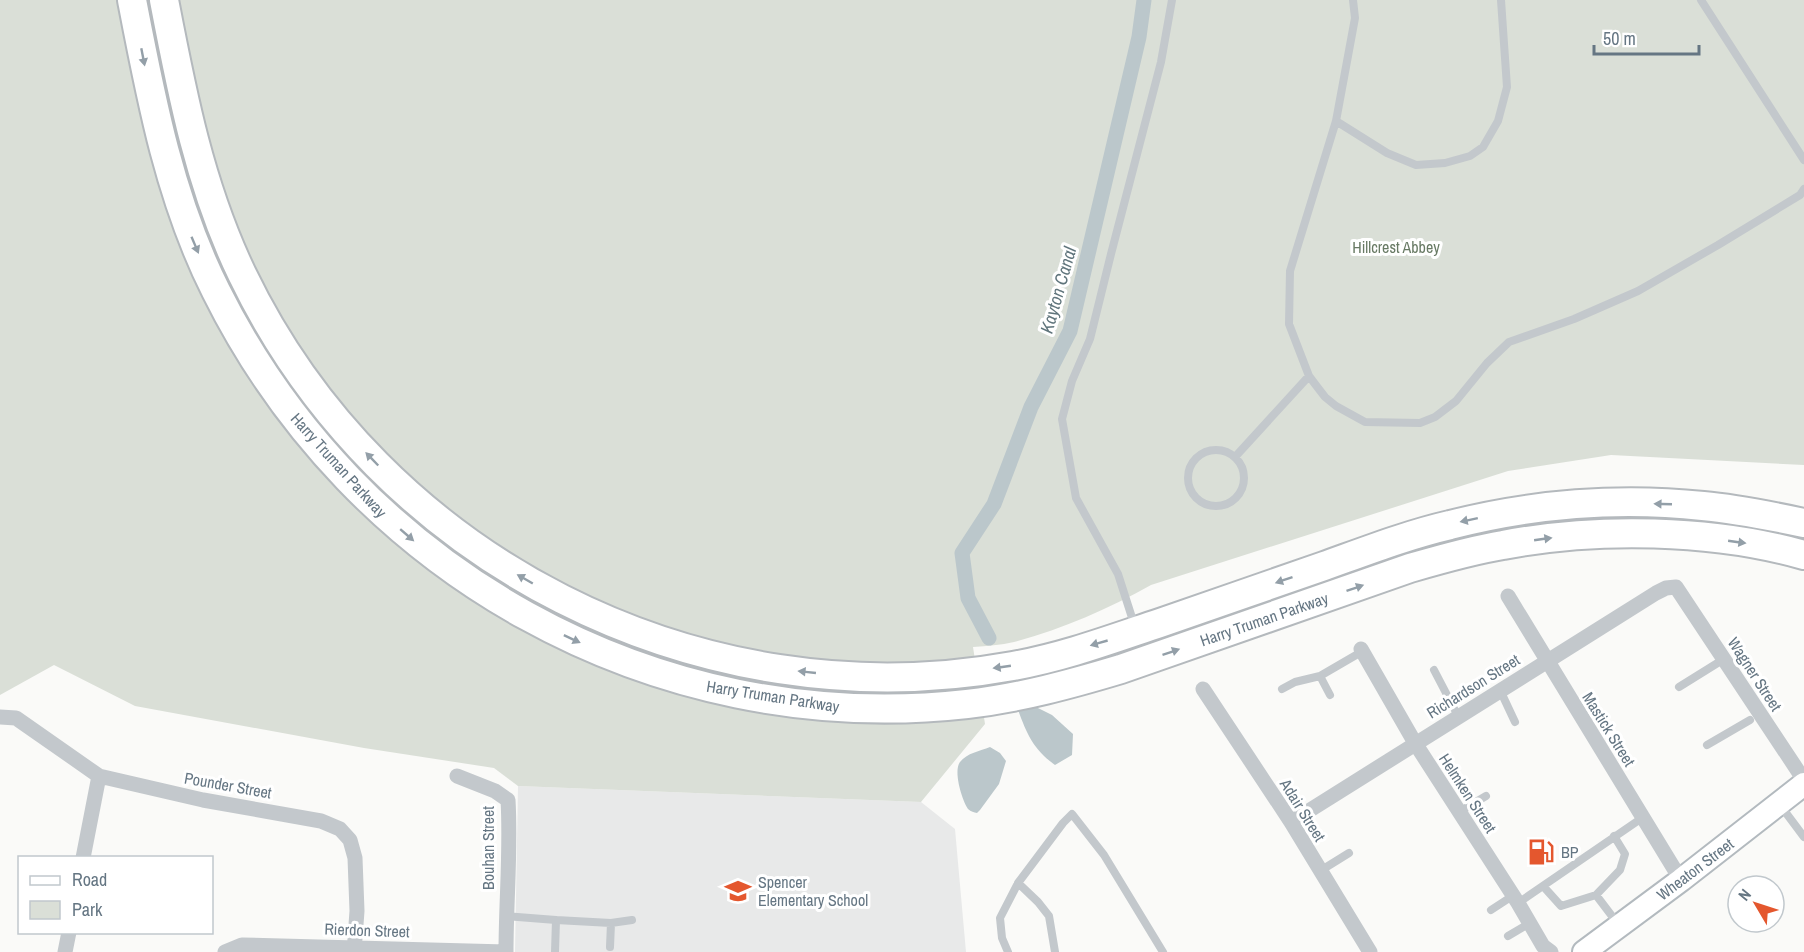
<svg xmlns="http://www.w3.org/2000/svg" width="1804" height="952" font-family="'Archivo Narrow',sans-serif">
<rect width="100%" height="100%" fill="#fafaf8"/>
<path fill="#e8e9e9" d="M518 786 921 802 955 829 966 952H515Z"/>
<path fill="#dadfd7" d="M0 0H1804V465L1611 455 1508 471 1151 585C1108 609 1063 629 1014 642 1001 645 987 646 973 647L985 724 921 802 518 786 494 768 364 748 135 706 54 665 0 695Z"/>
<path fill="#bbc7cb" d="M1034 706 1052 715 1073 734 1072 755 1055 765C1033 749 1027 734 1018 710Z
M990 747 1000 753 1006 761 999 784 980 810 977 813C974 812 971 812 968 809 962 800 953 771 960 762 967 753 980 751 990 747Z"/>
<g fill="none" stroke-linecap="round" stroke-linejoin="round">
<path stroke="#bbc7cb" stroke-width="15" d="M989 638 968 598 962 553 994 504 1031 407 1070 331 1139 37 1144 0"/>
<g stroke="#b3babf" stroke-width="26">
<path id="secondary" d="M1584 952 1681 880 1804 784"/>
</g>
<g stroke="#b4b9bd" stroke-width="32">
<path id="highway" d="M132 0C151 99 170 200 216 291 355 571 654 739 967 704 1020 698 1071 684 1121 669L1410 568C1441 559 1472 550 1503 545 1597 527 1712 529 1804 555
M164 0C182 94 200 187 242 274 380 561 700 723 1013 666 1064 657 1112 639 1160 623 1215 604 1269 585 1324 566 1366 551 1407 535 1450 525 1532 504 1620 497 1703 506 1737 509 1771 516 1804 523"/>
</g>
<path stroke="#c3c8cc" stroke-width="8" d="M1353 0 1355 18 1336 121 1290 271 1289 324 1309 376 1315 384 1325 397 1336 406 1365 422 1420 423 1435 417 1456 401 1487 363 1509 342 1574 319 1638 291 1718 245 1800 195 1804 189
M1701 0 1804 160
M1336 121 1387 153 1416 165 1445 163 1470 156 1483 147 1498 121 1507 87 1501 0
M1188 478a28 28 0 1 1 56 0a28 28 0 1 1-56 0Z
M1235 457 1309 376
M1135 627 1118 574 1076 498 1062 419 1072 381 1090 339 1111 254 1161 62 1172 0
M1434 670 1458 716
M1320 676 1330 695
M1679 687 1724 659
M1282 689 1295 682 1320 676 1363 651
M1500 690 1515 722
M1707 745 1750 720
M1780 805 1804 837
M1459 812 1486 796
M1320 871 1349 853
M1543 886 1561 906 1596 895 1618 924
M1596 895 1620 870 1625 854 1614 836
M1518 903 1642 818
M1491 910 1514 895
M506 916 556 920 555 952
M556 920 611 923 610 947
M611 923 632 920
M1508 936 1530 923
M1008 952 1002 938 1000 918 1018 883
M1055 952 1049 916 1038 902 1018 883 1063 823 1072 814 1104 855 1163 952"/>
<path stroke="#c3c8cc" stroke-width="15" d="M1508 596 1681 880
M1361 649 1415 743 1518 903 1543 946 1551 952
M1203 689 1291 822 1370 952
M0 717 16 718 99 776 203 800 321 821 340 829 350 840 355 858 357 911 354 952
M457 776 495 791 508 800C511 850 506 901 506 952
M1291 822 1656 593 1666 588 1676 587 1804 780
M83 858 99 776
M65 952 69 932
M225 952 242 945 506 952"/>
<use href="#secondary" stroke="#fff" stroke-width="22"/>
<use href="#highway" stroke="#fff" stroke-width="28"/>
</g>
<defs><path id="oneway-solid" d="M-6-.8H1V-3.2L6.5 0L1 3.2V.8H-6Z" transform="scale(1.5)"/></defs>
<g fill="#939fa8">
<use href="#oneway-solid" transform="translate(143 57) rotate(79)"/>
<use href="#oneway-solid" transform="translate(195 245) rotate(67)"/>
<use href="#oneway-solid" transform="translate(372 459) rotate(-134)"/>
<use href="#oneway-solid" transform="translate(1663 504) rotate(-178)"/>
<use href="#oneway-solid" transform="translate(1469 520) rotate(168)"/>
<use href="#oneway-solid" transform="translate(407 535) rotate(41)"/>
<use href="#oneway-solid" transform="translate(1543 539) rotate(-8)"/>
<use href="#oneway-solid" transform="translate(1737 542) rotate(8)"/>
<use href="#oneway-solid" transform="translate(525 579) rotate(-150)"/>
<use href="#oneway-solid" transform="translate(1284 580) rotate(161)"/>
<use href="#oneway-solid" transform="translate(1355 588) rotate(-19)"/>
<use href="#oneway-solid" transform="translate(572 639) rotate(25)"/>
<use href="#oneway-solid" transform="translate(1099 643) rotate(164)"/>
<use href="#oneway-solid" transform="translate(1171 652) rotate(-19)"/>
<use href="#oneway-solid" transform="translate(1002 667) rotate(172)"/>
<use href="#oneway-solid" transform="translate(807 672) rotate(-174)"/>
</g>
<defs>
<g id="fuel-bare" transform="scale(2.07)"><path d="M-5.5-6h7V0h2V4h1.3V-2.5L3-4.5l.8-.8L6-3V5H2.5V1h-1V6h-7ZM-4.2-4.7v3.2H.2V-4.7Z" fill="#e4572e" stroke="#fff" stroke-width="2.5" paint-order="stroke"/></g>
<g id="school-bare" transform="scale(2.07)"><path d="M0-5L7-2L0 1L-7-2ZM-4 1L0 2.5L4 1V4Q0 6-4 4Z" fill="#e4572e" stroke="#fff" stroke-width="2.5" paint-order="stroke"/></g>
</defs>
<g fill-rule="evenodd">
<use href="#fuel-bare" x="1541" y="852"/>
<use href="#school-bare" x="738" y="891"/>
</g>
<g text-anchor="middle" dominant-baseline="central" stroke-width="6" stroke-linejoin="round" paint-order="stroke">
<g font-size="16" fill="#687a64" stroke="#fff">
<text x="1396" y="247">Hillcrest Abbey</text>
</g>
<g font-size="16" fill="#657683" stroke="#fff">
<text transform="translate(339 465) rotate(48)">Harry Truman Parkway</text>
<text transform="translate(1264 619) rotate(-19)">Harry Truman Parkway</text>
<text transform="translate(1755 674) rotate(57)">Wagner Street</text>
<text transform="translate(1473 686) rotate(-32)">Richardson Street</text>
<text transform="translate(773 696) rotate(9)">Harry Truman Parkway</text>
<text transform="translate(1609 729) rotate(58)">Mastick Street</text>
<text transform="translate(228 785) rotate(10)">Pounder Street</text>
<text transform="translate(1468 793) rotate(57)">Helmken Street</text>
<text transform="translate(1303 810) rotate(58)">Adair Street</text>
<text transform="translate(488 848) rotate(-90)">Bouhan Street</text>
<text transform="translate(1695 869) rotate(-37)">Wheaton Street</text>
<text transform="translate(367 930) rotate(2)">Rierdon Street</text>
</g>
<g font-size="16" fill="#657683" stroke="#fff" text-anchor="start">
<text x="1561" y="852">BP</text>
<text x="758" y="882">Spencer<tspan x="758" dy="18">Elementary School</tspan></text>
</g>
<g font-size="18" font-style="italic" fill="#60757c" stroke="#fff">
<text transform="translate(1058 290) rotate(-74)">Kayton Canal</text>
</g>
</g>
<rect x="18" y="856" width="195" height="78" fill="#ffffff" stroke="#c1c8cd" stroke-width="1.5"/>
<rect x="30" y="876" width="30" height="9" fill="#ffffff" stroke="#c1c8cd" stroke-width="1.5"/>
<text x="72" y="886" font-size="18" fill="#657683">Road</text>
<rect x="30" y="901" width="30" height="18" fill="#dadfd7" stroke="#c1c8cd" stroke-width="1.5"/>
<text x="72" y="916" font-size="18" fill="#657683">Park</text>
<g transform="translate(1756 904) rotate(309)"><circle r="28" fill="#ffffff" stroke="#c1c8cd" stroke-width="1.5"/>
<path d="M0-4.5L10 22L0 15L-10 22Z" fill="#e4572e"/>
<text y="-9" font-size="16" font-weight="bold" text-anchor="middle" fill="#657683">N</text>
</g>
<path d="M1594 45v9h105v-9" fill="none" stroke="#657683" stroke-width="3"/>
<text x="1603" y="45" font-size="18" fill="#657683" stroke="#ffffff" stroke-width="4.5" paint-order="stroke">50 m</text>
</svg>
